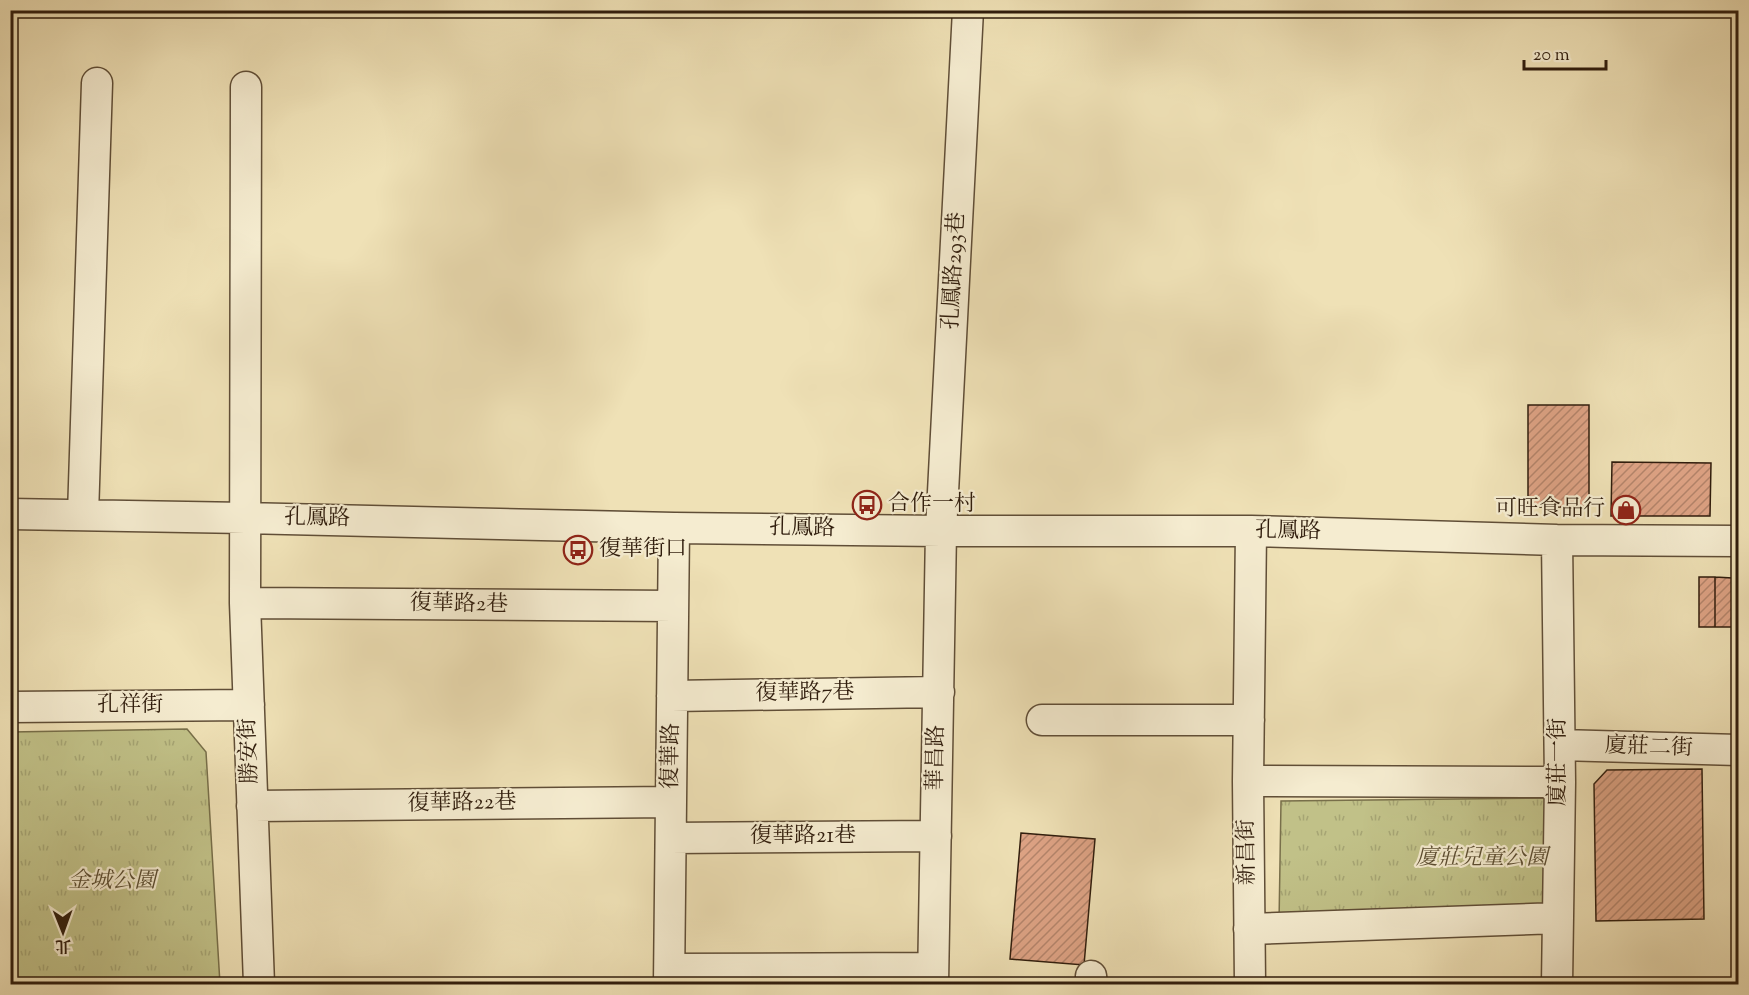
<svg xmlns="http://www.w3.org/2000/svg" width="1749" height="995" font-family="'Sorts Mill Goudy','Noto Serif TC',serif">
<defs>
<pattern id="grass-tufts" width="24" height="20" patternUnits="userSpaceOnUse" patternTransform="scale(1.5)"><rect width="24" height="20" fill="#c1c188"/><path d="M3 7l-1-3M5 7V3M7 7l1-3M15 17l-1-3M17 17v-4M19 17l1-3" fill="none" stroke="#a6a574"/></pattern>
<pattern id="building-hatch" width="6" height="6" patternUnits="userSpaceOnUse" patternTransform="scale(1.5)"><rect width="6" height="6" fill="#dea385"/><path d="M-1 1l2-2M0 6l6-6M5 7l2-2" fill="none" stroke="#b4846b"/></pattern>
</defs>
<rect width="100%" height="100%" fill="#efe1b6"/>
<filter id="stains"><feTurbulence type="fractalNoise" baseFrequency=".00333" numOctaves="4"/><feColorMatrix values="0 0 0 0 .2 0 0 0 0 .09 0 0 0 0 .02 0 0 0 .5 -.17"/></filter>
<radialGradient id="worn" r=".72"><stop offset=".6" stop-color="#630" stop-opacity="0"/><stop offset="1" stop-color="#630" stop-opacity=".3"/></radialGradient>
<path fill="url(#grass-tufts)" stroke="#786f4a" stroke-width="1.5" d="M187 729 206 752 220 984H11V732Z
M1551 798 1550 919 1279 923 1281 801Z"/>
<path fill="url(#building-hatch)" stroke="#301d0d" stroke-width="1.5" d="M1528 405H1589V507H1528Z
M1612 462 1711 463 1710 516H1611Z
M1699 577H1715V627H1699Z
M1715 577 1732 578V627H1715Z
M1732 578H1738V627H1732Z
M1702 769 1704 919 1596 921 1594 784 1607 770Z
M1021 833 1095 839 1084 965 1010 959Z"/>
<g fill="none" stroke-linecap="round" stroke-linejoin="round">
<g stroke="#604e37" stroke-width="33">
<path id="minor" d="M246 87 245 603 259 984
M10 514 245 518 674 528 941 531H1251L1557 540 1738 541
M83 515 97 83
M245 603 673 606
M672 696 939 692
M10 707 249 705
M1042 720H1249
M1560 745 1738 750
M1248 781 1560 782
M252 806 671 802
M671 838 936 836
M1249 929 1558 918
M670 969 933 968
M1091 976 1092 984
M669 984 674 528
M933 984 941 531 968 10
M1250 984 1248 781 1251 531
M1557 984 1560 782 1557 540"/>
</g>
<use href="#minor" stroke="#f5ecd0" stroke-width="30"/>
</g>
<defs>
<g id="bus-ring" transform="scale(1.5)"><circle r="9.5" fill="#f5ecd0" stroke="#8f2418" stroke-width="1.5"/><path d="M-5-6H5V4H4V6H2V4H-2V6H-4V4H-5ZM-3.5-4V0h7V-4ZM-3.5 1.2v1.5H-2V1.2ZM2 1.2v1.5H3.5V1.2Z" fill="#8f2418"/></g>
<g id="shop-ring" transform="scale(1.5)"><circle r="9.5" fill="#f5ecd0" stroke="#8f2418" stroke-width="1.5"/><path d="M-5-2.5h2.3a2.7 3.5 0 0 1 5.4 0H5L5.5 6h-11ZM-1.5-2.5h3a1.5 2.3 0 0 0-3 0Z" fill="#8f2418"/></g>
</defs>
<g fill-rule="evenodd">
<use href="#bus-ring" x="867" y="505"/>
<use href="#shop-ring" x="1626" y="510"/>
<use href="#bus-ring" x="578" y="550"/>
</g>
<g text-anchor="middle" dominant-baseline="central" stroke-width="4.5" stroke-linejoin="round" paint-order="stroke">
<g font-size="22" fill="#301d0d" stroke="#f5ecd0">
<text transform="translate(955 271) rotate(-87)">孔鳳路293巷</text>
<text transform="translate(317 519) rotate(1)">孔鳳路</text>
<text transform="translate(802 529) rotate(1)">孔鳳路</text>
<text transform="translate(1288 532) rotate(1)">孔鳳路</text>
<text transform="translate(459 605) rotate(1)">復華路2巷</text>
<text transform="translate(805 694) rotate(-1)">復華路7巷</text>
<text x="130" y="706">孔祥街</text>
<text transform="translate(1649 748) rotate(2)">廈莊二街</text>
<text transform="translate(250 751) rotate(-92)">勝安街</text>
<text transform="translate(672 756) rotate(-89)">復華路</text>
<text transform="translate(937 758) rotate(-89)">華昌路</text>
<text transform="translate(1559 762) rotate(-90)">廈莊一街</text>
<text transform="translate(462 804) rotate(-1)">復華路22巷</text>
<text x="803" y="837">復華路21巷</text>
<text transform="translate(1248 852) rotate(-91)">新昌街</text>
</g>
<g font-size="22" fill="#301d0d" stroke="#f5ecd0" text-anchor="start">
<text x="888" y="505">合作一村</text>
<text x="1605" y="510" text-anchor="end">可旺食品行</text>
<text x="599" y="550">復華街口</text>
</g>
<g font-size="22" font-style="italic" fill="#5c4e32" stroke="#f5ecd0">
<text x="1482" y="859">廈莊兒童公園</text>
<text x="112" y="882">金城公園</text>
</g>
</g>
<rect width="1749" height="995" fill="none" stroke="#efe1b6" stroke-width="36"/>
<rect x="12" y="12" width="1725" height="971" fill="none" stroke="#301d0d" stroke-width="3"/>
<rect x="18" y="18" width="1713" height="959" fill="none" stroke="#301d0d" stroke-width="1.5"/>
<g transform="translate(63 932) rotate(179)" stroke="#f5ecd0" stroke-width="4.5" paint-order="stroke">
<path d="M0-4.5L10 22L0 15L-10 22Z" fill="#301d0d"/>
<text y="-9" font-size="16" font-weight="bold" text-anchor="middle" fill="#301d0d">北</text>
</g>
<path d="M1524 60v9h82v-9" fill="none" stroke="#301d0d" stroke-width="3"/>
<text x="1533" y="60" font-size="18" fill="#301d0d" stroke="#f5ecd0" stroke-width="4.5" paint-order="stroke">20 m</text>
<rect width="100%" height="100%" filter="url(#stains)"/>
<rect width="100%" height="100%" fill="url(#worn)"/>
</svg>
